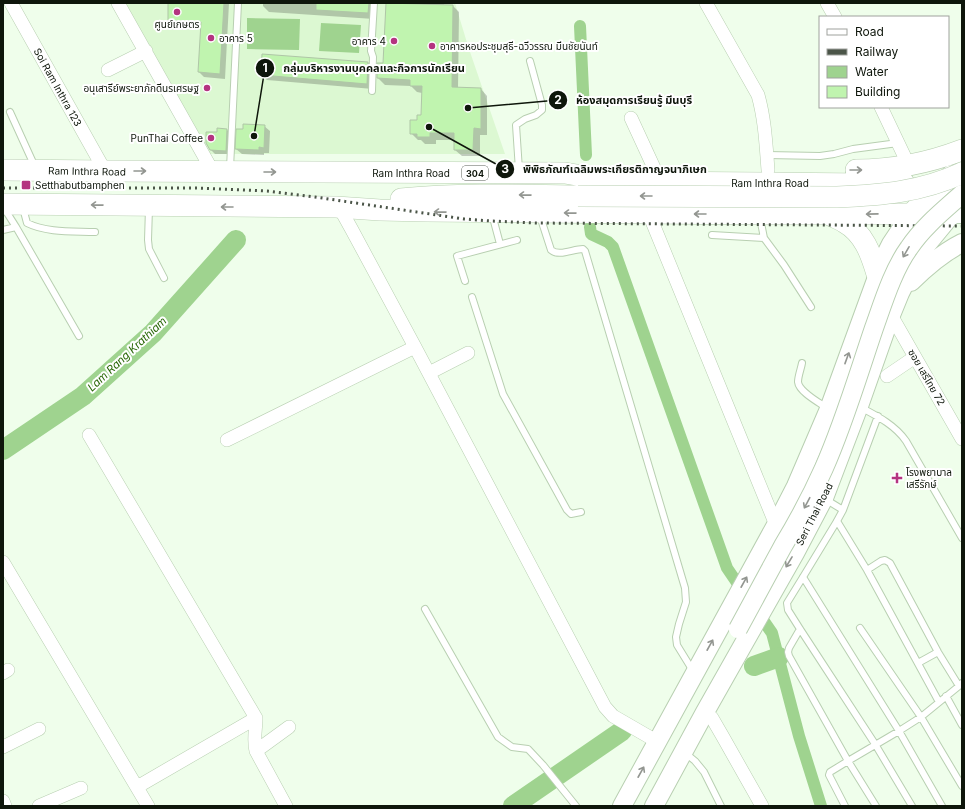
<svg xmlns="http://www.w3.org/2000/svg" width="965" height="809" font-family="Inter,'Noto Sans Thai',sans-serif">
<rect width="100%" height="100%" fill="#effeeb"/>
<path fill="#dcf8d2" d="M123 3H455L468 46 505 154H209Z"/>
<path fill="#9fd38f" d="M247 18 300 19 299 50 247 49Z
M321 23 361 25 359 53 319 51Z"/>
<path fill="#0003" d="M203 3H229L225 79 204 77 199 72 201 27 174 26 169 21Z
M263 3H375L374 19 269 12 263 6Z
M387 3H444V5L453 6 459 12 458 88 481 89 487 96V135H480V156H462L455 150V140H436V144H425L421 140H418L411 133 422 116V93L417 92 411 86 385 85 378 78 384 64Z
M368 63 374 69 373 89 267 80 262 75Z
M264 126 270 131 269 153H264V155L242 154 236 149Z
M227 130 231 133 230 154H215L211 150Z"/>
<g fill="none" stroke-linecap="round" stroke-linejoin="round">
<path stroke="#9fd38f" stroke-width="12" d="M580 26 586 155
M590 227 591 234 608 242 613 247 727 568 744 593
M756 610 772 633 799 736 821 806"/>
<path stroke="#9fd38f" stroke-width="20" d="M3 450 83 396 153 333 236 240
M754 666 779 657
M513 806 622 731"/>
</g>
<path fill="#c0f4af" stroke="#afc6a7" d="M168 3H224L220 74 198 72 201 22 168 21Z
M316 3H369L368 13 316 10Z
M386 3 453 5 452 87 481 88V129L474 128 473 150H454V133H430V137H417V134H410V120H417V115H421L422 86H410V80L377 78V63H383Z
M262 54 368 62 367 84 261 75Z
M243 124 265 125 264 148 259 147V150L235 149 236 129H243Z
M217 128 227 129 226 151 210 150 206 143V132H217Z"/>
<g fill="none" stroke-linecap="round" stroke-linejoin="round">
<g stroke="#b8cfb1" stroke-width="8">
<path id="service" d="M372 91 373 57 371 51 374 3
M10 112 35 167
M767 155 820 156 834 154 853 149 898 143
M230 168 238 3
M519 170 516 125 525 119 536 115 542 110V105L530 61
M4 208 16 227 79 336
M23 208 27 223C47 233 74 231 95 232
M149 208 148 240 149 249 164 278
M492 214 500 244
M540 216 551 250C559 257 573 249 583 249L585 251 685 588 686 602 679 624 676 637 677 645 693 671
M760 218 764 238 784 265 811 307
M3 230 16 227
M712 235 764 238
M465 281 457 256 517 240
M472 297 503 394 567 510 571 514 581 512
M802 363C801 369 798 376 798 382 799 392 820 403 827 408
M860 407C877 416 895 425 906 441L962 538
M878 416 843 510 837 521 803 577 787 603 788 610 800 629 875 744 912 806
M825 499 843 510
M837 521 867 570
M803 577 899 731 942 806
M425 609 498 737 512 747 528 749 543 765 576 806
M860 628 921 717 962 786
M800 629 789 648 788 652 789 656 848 761 899 731 921 717 959 686
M918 663 938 652
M946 696 962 725
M939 702 867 570 881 561 885 560 890 563 938 652 959 686 962 683
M684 752 695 761 704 772 721 806
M845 806 829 775 830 772 848 761 876 806"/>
</g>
<g stroke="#b8cfb1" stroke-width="14">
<path id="minor" d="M11 3 105 171
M118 3 213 172
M706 3 758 95C765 120 766 145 768 170
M827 3 835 17
M108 70 146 51
M881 107 909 166
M631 118 655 170
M336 207 342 212 352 230 415 347 605 707 613 716 658 742
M649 214 776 525
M891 315 962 439
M429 373 468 353
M887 376 915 357
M89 435 256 718 137 787
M227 440 415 347
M3 562 148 806
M3 673 8 670
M705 712 712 718 723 737 762 806
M256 718C256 729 253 740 256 751L286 806
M3 747 39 729
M256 751 289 727
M3 801 5 806
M39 806 81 788"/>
</g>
<g stroke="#b8cfb1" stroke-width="20">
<path id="secondary" d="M911 282C926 267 942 253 962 243
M622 806 776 525 796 486 829 409 884 258 891 244 911 214
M654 806 705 712 795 553 824 498 859 406 891 315 900 293 918 257 929 242 952 214H962"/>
</g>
<g stroke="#b8cfb1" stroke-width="22">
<path id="trunk" d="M3 170 105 171 565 173 600 179 637 182 864 184 904 183
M856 170C893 170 928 163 962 150
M401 199C459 193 519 195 578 196
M3 204 336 207 380 210 426 211 760 214H952L954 212
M911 214 951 176
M830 215C835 218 840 219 844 222 864 233 871 254 877 274"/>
</g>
<use href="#service" stroke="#fff" stroke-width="6"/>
<use href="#minor" stroke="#fff" stroke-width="13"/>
<use href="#secondary" stroke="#fff" stroke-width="18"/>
<use href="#trunk" stroke="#fff" stroke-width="21"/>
<path stroke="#4b5548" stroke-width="3" stroke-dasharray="2 4" stroke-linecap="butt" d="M3 188H196L267 191 315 197 464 219 491 221 536 223 962 226"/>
<g stroke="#b8cfb1" stroke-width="20" stroke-linecap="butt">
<path id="secondary-bridge" d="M738 629C753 601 768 574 783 546 798 521 812 495 824 468 844 423 858 375 874 328 883 303 893 270 909 248 923 227 943 211 962 194"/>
</g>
<g stroke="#b8cfb1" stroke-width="22" stroke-linecap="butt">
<path id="trunk-bridge" d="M578 196 837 197C882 195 921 192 962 173"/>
</g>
<use href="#secondary-bridge" stroke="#fff" stroke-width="18"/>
<use href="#trunk-bridge" stroke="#fff" stroke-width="21"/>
</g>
<defs><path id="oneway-shaft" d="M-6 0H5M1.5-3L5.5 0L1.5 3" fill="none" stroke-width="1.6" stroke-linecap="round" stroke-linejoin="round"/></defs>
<g stroke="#939691">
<use href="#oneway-shaft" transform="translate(856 170)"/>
<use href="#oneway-shaft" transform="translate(140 171)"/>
<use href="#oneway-shaft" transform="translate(270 172)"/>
<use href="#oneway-shaft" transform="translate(525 195) rotate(-179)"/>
<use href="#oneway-shaft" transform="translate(646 196) rotate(-180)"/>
<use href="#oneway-shaft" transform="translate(97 205) rotate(-179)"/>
<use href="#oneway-shaft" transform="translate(227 207) rotate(-180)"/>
<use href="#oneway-shaft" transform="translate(440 212) rotate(-179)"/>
<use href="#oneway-shaft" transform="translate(570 213) rotate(-179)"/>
<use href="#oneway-shaft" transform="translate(700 214) rotate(-180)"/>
<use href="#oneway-shaft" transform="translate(872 214) rotate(179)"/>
<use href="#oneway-shaft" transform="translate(906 252) rotate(120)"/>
<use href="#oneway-shaft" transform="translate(847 358) rotate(-70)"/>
<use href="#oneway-shaft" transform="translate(807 503) rotate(118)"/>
<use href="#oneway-shaft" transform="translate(789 562) rotate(121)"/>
<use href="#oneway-shaft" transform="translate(744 582) rotate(-61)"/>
<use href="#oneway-shaft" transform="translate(710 645) rotate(-61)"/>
<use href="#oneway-shaft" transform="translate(641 772) rotate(-61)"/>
</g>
<g fill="#b43480" stroke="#fff" stroke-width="1.5">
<circle cx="177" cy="12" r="4"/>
<circle cx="211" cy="38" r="4"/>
<circle cx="394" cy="41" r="4"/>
<circle cx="432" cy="46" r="4"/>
<circle cx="207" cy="88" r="4"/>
<circle cx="211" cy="138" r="4"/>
<rect x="21" y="180" width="10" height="10" rx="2"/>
<path d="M895 472h4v4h4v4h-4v4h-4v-4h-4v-4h4z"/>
</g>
<g text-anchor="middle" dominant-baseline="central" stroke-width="4" stroke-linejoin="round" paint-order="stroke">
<rect fill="#fff" stroke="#565c54" stroke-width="1" x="462" y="166" width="26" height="14" rx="3"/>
<g font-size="9" font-weight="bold" fill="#0e160b">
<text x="475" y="173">304</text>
</g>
<g font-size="10" fill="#0e160b" stroke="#fff" text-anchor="start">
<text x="177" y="24" text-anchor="middle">ศูนย์เกษตร</text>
<text x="219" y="38">อาคาร 5</text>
<text x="386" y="41" text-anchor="end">อาคาร 4</text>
<text x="440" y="46">อาคารหอประชุมสุธี-ฉวีวรรณ มีนชัยนันท์</text>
<text x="199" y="88" text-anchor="end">อนุเสารีย์พระยาภักดีนรเศรษฐ</text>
<text x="203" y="138" text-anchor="end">PunThai Coffee</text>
<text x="35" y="185">Setthabutbamphen</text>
<text x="906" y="472">โรงพยาบาล<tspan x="906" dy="12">เสรีรักษ์</tspan></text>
</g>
<g font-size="10" fill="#0e160b" stroke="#fff">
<text transform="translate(58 87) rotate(61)">Soi Ram Inthra 123</text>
<text transform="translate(87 171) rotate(1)">Ram Inthra Road</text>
<text x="411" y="173">Ram Inthra Road</text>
<text x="770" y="183">Ram Inthra Road</text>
<text transform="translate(927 377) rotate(60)">ซอย เสรีไทย 72</text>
<text transform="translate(814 514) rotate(-63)">Seri Thai Road</text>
</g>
<g font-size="11" font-style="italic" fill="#276605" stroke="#fff">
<text transform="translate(127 354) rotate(-43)">Lam Rang Krathiam</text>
</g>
</g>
<path fill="none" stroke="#0e160b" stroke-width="1.5" d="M254 136L265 68M468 108L558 100M429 127L505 169"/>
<g fill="#0e160b" stroke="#fff" stroke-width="1.5">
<circle cx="254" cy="136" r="4"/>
<circle cx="468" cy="108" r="4"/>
<circle cx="429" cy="127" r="4"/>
<circle cx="265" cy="68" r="10"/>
<circle cx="558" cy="100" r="10"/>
<circle cx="505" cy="169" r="10"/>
</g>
<g font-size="12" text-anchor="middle" font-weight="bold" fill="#fff">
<text x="265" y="72">1</text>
<text x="558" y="104">2</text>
<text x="505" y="173">3</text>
</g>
<g font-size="11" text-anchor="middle" font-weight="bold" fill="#0e160b" stroke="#fff" stroke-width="4" stroke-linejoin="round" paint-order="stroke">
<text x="374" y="72">กลุ่มบริหารงานบุคคลและกิจการนักเรียน</text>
<text x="634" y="104">ห้องสมุดการเรียนรู้ มีนบุรี</text>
<text x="615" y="173">พิพิธภัณฑ์เฉลิมพระเกียรติกาญจนาภิเษก</text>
</g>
<rect width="965" height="809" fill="none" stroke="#0e160b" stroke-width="8"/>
<rect x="819" y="16" width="130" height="92" fill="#ffffff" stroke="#9fa29d"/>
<rect x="827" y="29" width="20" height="6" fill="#ffffff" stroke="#9fa29d"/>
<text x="855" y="36" font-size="12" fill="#0e160b">Road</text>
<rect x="827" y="49" width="20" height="6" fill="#4b5548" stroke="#9fa29d"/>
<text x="855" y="56" font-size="12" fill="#0e160b">Railway</text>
<rect x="827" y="66" width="20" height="12" fill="#9fd38f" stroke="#9fa29d"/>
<text x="855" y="76" font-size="12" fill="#0e160b">Water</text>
<rect x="827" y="86" width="20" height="12" fill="#c0f4af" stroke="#9fa29d"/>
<text x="855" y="96" font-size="12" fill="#0e160b">Building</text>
</svg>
